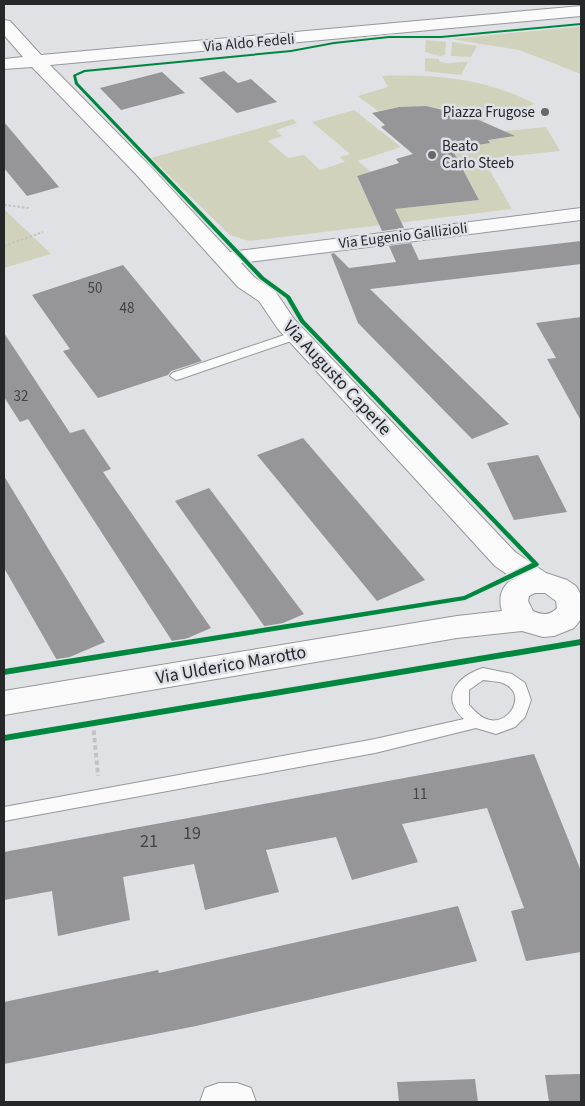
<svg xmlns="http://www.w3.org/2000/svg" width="585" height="1106" font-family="'Source Sans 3',sans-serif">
<rect width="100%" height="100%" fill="#e0e1e5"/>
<path fill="#d0d2bc" d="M581 26V74L519 50 451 39Z
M426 40 446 42 445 55 440 56 425 52Z
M452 42 477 46 471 57 451 56Z
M425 58 439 59V61C449 66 457 61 468 62L461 75 425 71Z
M382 76C436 74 487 79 535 104L482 121 450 110 426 106 399 107 378 111 358 96 388 87Z
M354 110 401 147 358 161 371 172 357 177 379 224 395 209 479 200 452 149 489 143 487 140 511 137 505 131 546 127 560 151 483 159 512 209 249 241 230 235 151 158 293 119 297 123 276 130 282 136 268 141 288 158 304 155 320 170 345 162 340 157 350 154 312 122Z
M4 209 51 254 4 268Z"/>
<path fill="#969699" d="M224 71 238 83 251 79 277 102 237 113 199 78Z
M162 72 185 93 121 110 100 88Z
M426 106 470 116 515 136 488 140 490 143 452 149 479 200 395 209 404 228 382 231 357 176 399 163 396 159 413 154 381 127 385 125 372 113 399 107Z
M4 122 59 187 27 196 4 168Z
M581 241V264L370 289 509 424 472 439 358 323 331 254 334 253 349 268 396 262 389 246 411 243 419 260Z
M123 265 202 361 171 371 168 375 98 398 63 351 70 349 32 295Z
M581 317V421L547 359 556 358 536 323Z
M4 333 70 433 84 429 111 469 103 472 211 628 174 644 28 419 20 422 4 397Z
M303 438 425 580 377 601 257 455Z
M538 455 567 512 514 520 487 463Z
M4 476 105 642 58 662 4 568Z
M209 488 304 614 267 630 175 501Z
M534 754 581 871V952L526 961 511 911 524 908 487 808 402 824 418 862 352 880 336 837 266 850 279 892 205 910 194 864 123 877 130 920 58 936 52 891 4 900V852Z
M458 906 477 961 196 1026 4 1064V1002L158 970 159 973Z
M581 1074V1102H549L545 1075Z
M475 1079 478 1102H399L397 1082Z"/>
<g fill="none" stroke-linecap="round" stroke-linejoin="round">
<g stroke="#96979a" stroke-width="2">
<path id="lane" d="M296 331 300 332V338L180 379 176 380 170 376 172 373Z
M483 668 512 674 525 683 531 700 525 717 515 727 496 734 476 728 375 753 4 821V807L375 739 464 719C439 697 458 676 483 668ZM483 680C489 681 497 681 503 683 530 694 507 730 484 718 478 715 473 709 469 705V690Z"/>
</g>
<g stroke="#96979a" stroke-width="2">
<path id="street" d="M581 6V16L50 65 149 165 230 252 581 208V220L241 263 254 277 275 291 294 319 515 552 546 573 567 580 576 586 581 595V619L574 628 554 636 543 637 522 631 457 638 4 715V691L457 616 502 611C498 598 501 585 514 579L495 566 278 329 259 301 238 287 135 173 32 67 4 69V59L23 57 4 35V20L10 21 41 55ZM535 593H545L556 601 557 608C550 616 541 615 533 611L528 601 529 596Z
M219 1083H237L251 1088 256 1102H200L205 1088Z"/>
</g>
<path stroke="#c2c2c4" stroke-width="2" stroke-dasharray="2.5 2" stroke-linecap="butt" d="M4 205 29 208
M4 246 43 232"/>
<path stroke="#c2c2c4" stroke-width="4" stroke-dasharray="4.5 3" stroke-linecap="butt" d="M93 723 98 776"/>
<use href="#lane" fill="#fafafb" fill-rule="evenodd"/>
<use href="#street" fill="#fafafb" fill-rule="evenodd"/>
<g stroke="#dee0e7" stroke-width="3">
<path id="cycleway" d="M581 23V25L441 38H389L334 44 291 52 85 72 76 76 78 83 264 277 290 296 304 320 539 564 538 566 465 600 4 675V669L464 596 532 563 300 322 286 298 260 279 75 84 73 75 84 70 291 50 334 42 389 36H441Z
M581 639V645L4 741V735Z"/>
</g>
<use href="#cycleway" fill="#00873e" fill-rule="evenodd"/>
</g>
<g fill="#67686b" stroke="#dee0e7" stroke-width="2">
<circle cx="545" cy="112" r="5"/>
<circle cx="432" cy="155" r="5"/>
</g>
<g text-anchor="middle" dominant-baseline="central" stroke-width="5" stroke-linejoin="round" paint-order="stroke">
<g font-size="15" fill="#262729" stroke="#dee0e7">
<text transform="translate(249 43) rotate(-5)">Via Aldo Fedeli</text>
<text transform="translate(403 236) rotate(-7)">Via Eugenio Gallizioli</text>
</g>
<g font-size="15" fill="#262729" stroke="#dee0e7" text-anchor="end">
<text x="535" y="112">Piazza Frugose</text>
<text x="442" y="146" text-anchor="start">Beato<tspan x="442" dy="17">Carlo Steeb</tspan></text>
</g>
<g font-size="15" fill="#424345">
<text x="95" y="288">50</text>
<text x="127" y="308">48</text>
<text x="21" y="396">32</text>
<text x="420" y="794">11</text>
</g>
<g font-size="18" fill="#262729" stroke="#dee0e7">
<text transform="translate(337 378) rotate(47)">Via Augusto Caperle</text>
<text transform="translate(231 665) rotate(-10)">Via Ulderico Marotto</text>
</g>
<g font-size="18" fill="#424345">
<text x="192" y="833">19</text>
<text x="149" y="841">21</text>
</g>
</g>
<rect width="585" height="1106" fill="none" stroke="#262729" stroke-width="10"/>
</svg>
